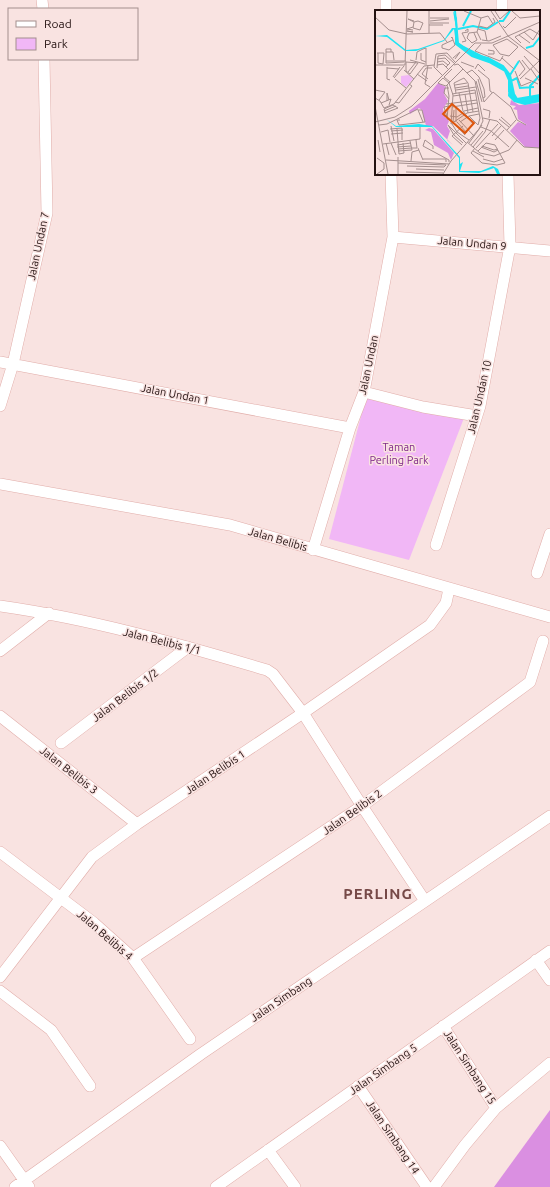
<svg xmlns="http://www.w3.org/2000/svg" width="550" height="1187" font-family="Ubuntu,sans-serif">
<rect width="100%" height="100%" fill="#f9e3e1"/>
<path fill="#f1b7f6" d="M366 397 464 418 409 560 329 539Z"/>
<path fill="#da8fe1" d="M550 1110V1187H494Z"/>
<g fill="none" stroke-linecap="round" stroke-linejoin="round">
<g stroke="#e1ada9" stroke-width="12">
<path id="minor" d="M42 0 43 9
M386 0V11
M502 0V11
M393 237 550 251
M0 362 350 428
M364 392 423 407 477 416
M0 406 13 364 47 213 44 59
M0 484 230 525 550 617
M436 545 480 406 510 246 508 174
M313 550 350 428 364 392 393 237 391 174
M537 573 550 534
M0 606C91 619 179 644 267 670L273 674 303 713 362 806 425 901
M0 651 49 613
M0 716 137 824
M61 743 188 647
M0 852 94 923 133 958 190 1039
M133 958 362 806 530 682 543 641
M536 960 550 980
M0 977 92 857 137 824 303 713 430 625 446 603 449 589
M0 991 51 1030 90 1086
M443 1026 496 1108
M358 1086 427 1187
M0 1146 29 1187
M268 1150 295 1187
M15 1187 201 1054 550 816
M216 1187 550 951
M434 1187 465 1145 496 1108 550 1063"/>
</g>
<use href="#minor" stroke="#fff" stroke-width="11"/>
</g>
<g text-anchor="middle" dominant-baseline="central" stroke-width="3" stroke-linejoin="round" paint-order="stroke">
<g font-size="11" fill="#241211" stroke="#f9e3e1">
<text transform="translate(472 243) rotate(5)">Jalan Undan 9</text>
<text transform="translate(38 246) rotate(-78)">Jalan Undan 7</text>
<text transform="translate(368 365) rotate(-78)">Jalan Undan</text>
<text transform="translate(175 394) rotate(11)">Jalan Undan 1</text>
<text transform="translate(479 397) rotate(-77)">Jalan Undan 10</text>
<text transform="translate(278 539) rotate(16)">Jalan Belibis</text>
<text transform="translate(162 641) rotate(14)">Jalan Belibis 1/1</text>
<text transform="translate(125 695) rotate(-37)">Jalan Belibis 1/2</text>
<text transform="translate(69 770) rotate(38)">Jalan Belibis 3</text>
<text transform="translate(215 772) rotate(-34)">Jalan Belibis 1</text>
<text transform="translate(352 812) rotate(-35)">Jalan Belibis 2</text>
<text transform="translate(105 935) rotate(41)">Jalan Belibis 4</text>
<text transform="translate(281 999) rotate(-34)">Jalan Simbang</text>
<text transform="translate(470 1067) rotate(57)">Jalan Simbang 15</text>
<text transform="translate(383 1069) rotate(-35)">Jalan Simbang 5</text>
<text transform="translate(393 1137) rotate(56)">Jalan Simbang 14</text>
</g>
<g font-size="11" fill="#81298a" stroke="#f9e3e1">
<text x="399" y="447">Taman<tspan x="399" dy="13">Perling Park</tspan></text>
</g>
<g font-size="15" font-weight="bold" letter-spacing="1" fill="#764947" stroke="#f9e3e1">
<text x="378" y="893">PERLING</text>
</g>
</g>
<g transform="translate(375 10)">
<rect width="165" height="165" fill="#f9e3e1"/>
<path d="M34 65 38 69 31 77 26 73V66Z" fill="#f1b7f6"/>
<path d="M63 73 71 77 69 84 73 91 68 99 70 107 74 111 72 116 75 121 72 130 78 135 58 116H51L47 100 44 98 35 104 34 101 50 89ZM136 90 144 95 165 93V138L150 137 135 121 143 112 152 115 143 109 142 100 138 99 141 96 135 95ZM54 118 58 119 79 143 76 150 73 143 59 135 56 122 50 120Z" fill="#da8fe1"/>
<path d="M78 1 82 8 83 33 128 56 135 65 139 84 142 89 165 85V92L150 95 139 92 133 86 134 70 130 61 114 52 97 46 81 34 79 19 69 31 41 41H30L12 27 0 26 12 25 31 40 43 39 69 30 77 18H81ZM4 95 11 109 21 116 44 114 57 116 85 147V154L88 152 85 161H106L118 156 123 159 125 164H122L119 158 104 163 84 162V148L57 117H21L11 109Z" fill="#1ee4f3"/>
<path fill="none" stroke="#1ee4f3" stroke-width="2" d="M80 1 83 33 97 44 113 48 128 56 135 65 139 84 142 89 165 85M124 11H128L135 1M88 16 96 1M81 19V34L97 46 114 52 130 61 134 70V82M83 19 98 16 112 19 123 12M151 38 158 36 165 27M135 65 144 51M136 71 142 68 145 78 159 77M155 87V76L165 65"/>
<path fill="none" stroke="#a48f8e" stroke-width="1" d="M89 1 106 8 113 6 118 14M116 1 133 26 165 51M120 1 125 9 134 1M137 1 145 8 165 6M0 7 14 20 32 24M55 8H74M39 11 33 9 39 12M43 11 39 12 38 18 45 20 48 13 43 11M55 11 74 9M55 13H74M54 15H68M104 16 112 18 120 12 118 8M128 16 130 18 141 7M38 17 32 19 38 20M103 19 110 21 112 31M38 22 32 21 38 22M102 22 106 8M149 22 158 30 165 19M54 23V1M99 23 102 30 97 33 92 28 94 23 102 22 106 30M32 24 65 23 72 32M144 25 155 33M76 28 77 27 80 35 74 40 67 38V35L78 30M132 29 143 37 134 46 125 44 118 35ZM107 30 114 31 126 26M87 32 91 31 87 23 93 22V19L90 21M146 33 140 27 155 19 165 25M106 34 100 41 125 51 128 46M48 39 51 38V55M11 42H18L19 50M16 42V39H11V53L29 52M2 43H9L8 54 3 53V43M46 43V50L51 52M113 44H119V41L113 40M149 46 165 64M78 48 85 42 80 49M127 48 139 59M62 49 70 48 75 53 71 57M35 50 50 54M41 50 42 42 48 39M147 50 155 60M11 51H31M31 52 43 53 35 64 31 61ZM62 52 68 51 73 55M86 52 99 57M0 55H30L32 1M53 55 50 74 55 77M62 55 68 54 73 59M12 57V69L15 70M12 58 24 59M62 58 63 46 70 45 79 53M100 59 103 54 110 61M156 59 165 72M29 60 39 69M103 60 114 69M140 61 146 76 156 72M33 62 41 52M92 63 97 60 104 67 109 79 110 87 108 88M42 64 52 71M67 65 59 57 61 44 72 43 80 52M144 66 150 59 144 50M18 67 25 57M19 68 29 56M150 68 163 74M20 69 31 78M53 69 47 64 51 58H57M103 69 109 92M114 69 115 81 118 83M145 69 164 51M101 71 107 92M75 72 69 67 77 59M74 73 78 85 76 114M65 74 71 76 88 59M65 74 63 73 68 68 74 73M72 75 74 86 72 109 75 110M80 75 92 73M80 78 93 76M0 80 10 82 4 90M81 80 101 77M100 80 105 108 103 115M118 82 136 97 142 110 151 115M81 83 79 73 89 68 93 73 98 102M84 83 88 101 98 114M77 84 100 80M90 84 93 103M78 86 100 83M0 88 5 91 9 98 19 94 49 56 59 55M74 89 69 83 70 78H74M12 91V83L14 90M20 92 24 93 37 76 34 74M109 92 117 83M6 93 16 89 14 95M71 94 102 90M18 95 23 98 10 103 9 99ZM0 96 13 164M77 97 102 93M108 99 115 101 114 108M43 100 48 112M9 101 21 96M89 101 103 98M75 106 82 107 88 103M94 106 103 115M72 107 69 97 74 96M126 107 136 116M108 108 122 111 149 137 165 138M124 109 134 117M25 110H22L24 115 50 112 47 100H43M84 110 99 126M0 112 20 107 37 96 100 33H117L165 12M78 112 79 100M81 112V97M82 112 92 123M85 112 94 106 104 104M79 113 90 125M76 114 92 103 104 101M77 114 82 122 94 130M4 115 12 114 43 99M73 115 91 133M73 115 79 125 88 133M16 116 19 131M106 117 116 121 134 137M15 119 27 118V130M22 119 23 132M132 120 141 110M16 121 28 120M6 122 13 120 15 132M16 124 28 123M117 126 126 116M3 130 5 142M120 130 129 120M23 132 24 144 29 143 28 133M92 132 105 143 119 146 134 140 142 130M11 133 14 145M16 133 21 145M94 133 107 115M8 134 45 129V117M22 135 36 133M87 135 77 126 88 116M96 135 108 121M48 136 74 150V152M48 136 50 130 58 136V139M107 136 119 140 123 139M22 137 36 136M98 137 110 122 115 109M106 137 119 142 123 140M37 138H42L41 130M43 138 48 150M100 138 96 143 107 153 122 155 130 153 120 135 111 133 103 141M101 138 123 114M23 139 37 138M23 141 37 140 35 131M98 141 109 147M48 149H71V152M108 149 119 152 128 149M11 150 74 154M36 151 37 142 44 140M23 153 71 155M32 156 69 157 71 155M41 159 69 160M31 162 68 163M2 164 9 159V153L2 148M23 164V147M68 164 76 151 104 119 108 111 100 71 83 54 79 55"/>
<path fill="#de550c" fill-opacity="0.15" stroke="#de550c" stroke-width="2" d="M77 94 99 113 90 123 68 104Z"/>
<rect width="165" height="165" fill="none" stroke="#241211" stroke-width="2"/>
</g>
<rect x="8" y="8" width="130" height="52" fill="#f9e3e1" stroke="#a48f8e"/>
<rect x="16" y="21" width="20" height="6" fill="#ffffff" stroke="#a48f8e"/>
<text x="44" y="28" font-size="12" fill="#241211">Road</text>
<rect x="16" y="38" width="20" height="12" fill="#f1b7f6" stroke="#a48f8e"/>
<text x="44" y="48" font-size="12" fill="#241211">Park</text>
</svg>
